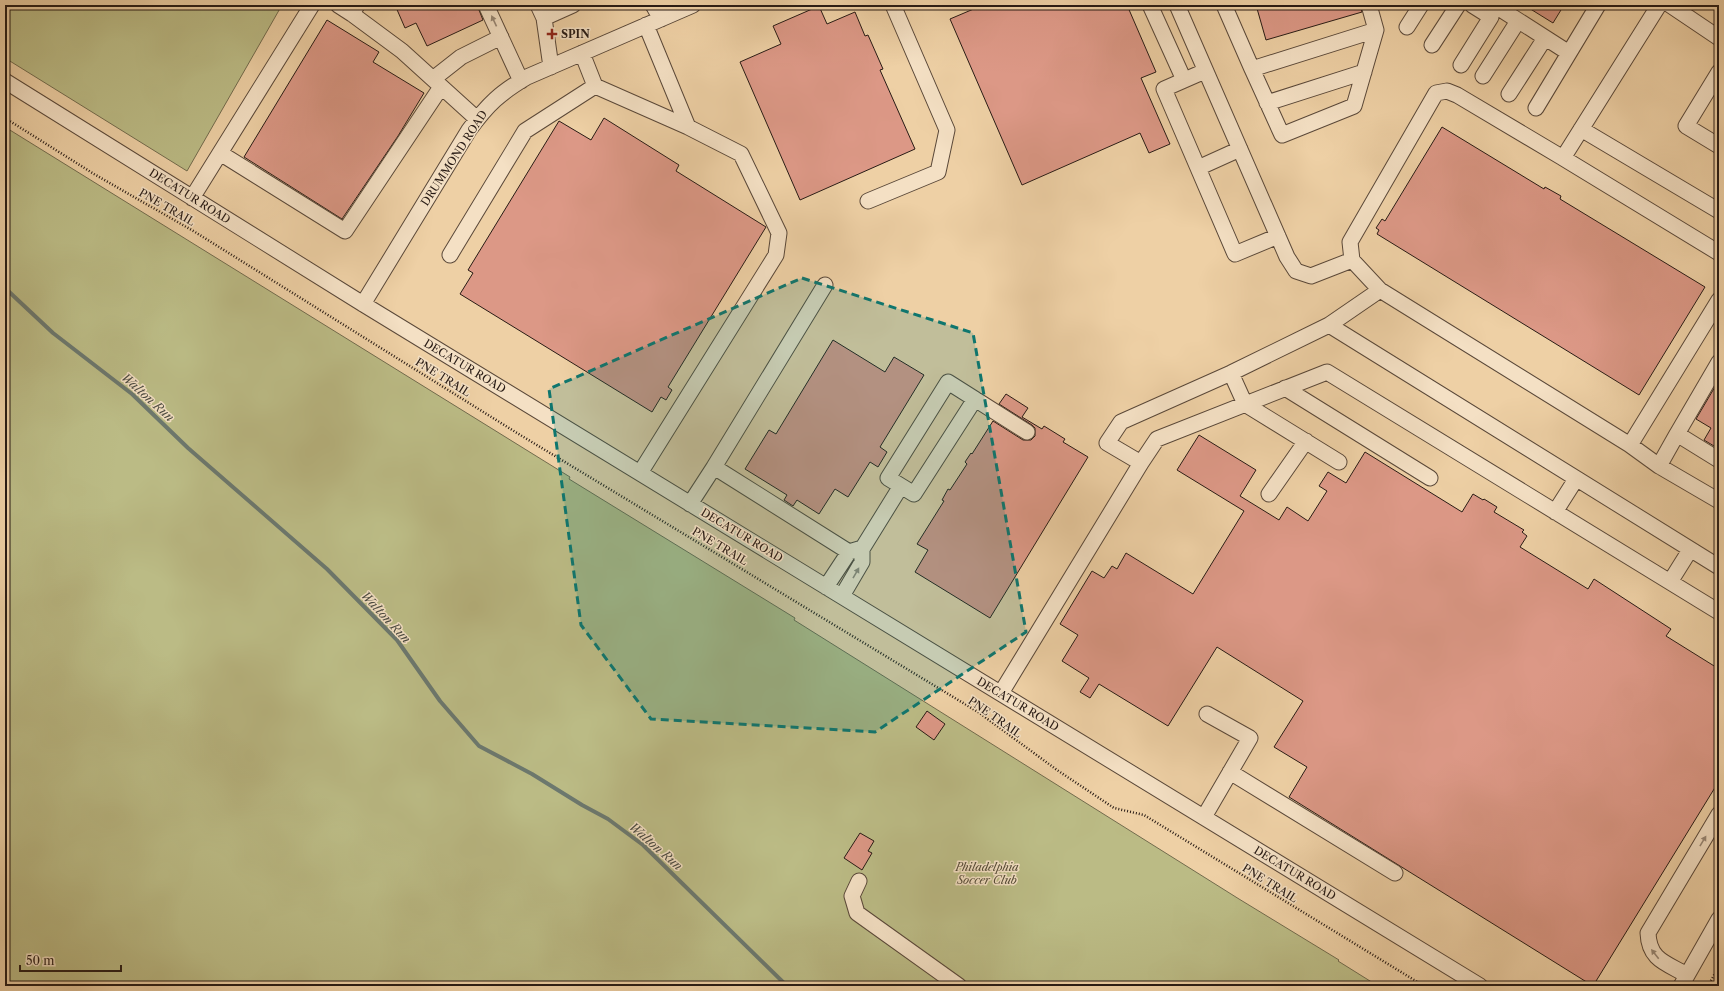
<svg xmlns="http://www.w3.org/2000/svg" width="1724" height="991" font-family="'Libre Caslon Text',serif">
<rect width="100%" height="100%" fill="#eed0a5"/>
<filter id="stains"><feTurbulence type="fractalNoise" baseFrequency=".005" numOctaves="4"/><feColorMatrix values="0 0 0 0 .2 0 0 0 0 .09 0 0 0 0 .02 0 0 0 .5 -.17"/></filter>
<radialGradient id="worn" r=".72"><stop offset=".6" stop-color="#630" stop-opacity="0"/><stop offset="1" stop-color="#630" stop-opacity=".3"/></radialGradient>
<path fill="#bbbb85" stroke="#726b4d" d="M5 5H282L187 171 5 58Z
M5 127 570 477 569 479 795 618 794 620 1239 899 1339 960 1338 961 1378 986H5Z"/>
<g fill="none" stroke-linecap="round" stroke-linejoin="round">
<path stroke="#6c786e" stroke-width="4" d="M5 288 53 333 132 394 188 448 327 569 397 640 440 701 479 746 532 774 582 805 608 819 643 845 787 986"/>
</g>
<path fill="#dc9886" stroke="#281b15" d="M395 5H477L483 20 427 46 416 23 405 28Z
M983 5H1127L1156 72 1141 78 1170 144 1149 153 1140 133 1022 185 950 19Z
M1256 5H1360L1362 12 1266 40Z
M1524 5H1564L1553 23Z
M819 6 827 24 855 12 865 36 868 35 883 69 880 70 915 149 800 200 740 62 781 44 773 26Z
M327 20 379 52 373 62 424 93 398 136 342 219 244 157Z
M604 118 679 165 676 171 766 227 668 387 672 390 666 400 661 397 652 412 460 294 473 273 468 270 559 121 591 140Z
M1442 127 1544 189 1545 187 1561 196 1560 199 1705 287 1639 395 1377 234 1379 230 1376 228 1382 219 1385 221Z
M833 340 885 372 894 357 924 375 880 447 887 452 878 467 870 462 848 497 835 489 819 514 797 500 793 506 784 500 787 495 745 469 769 430 776 434Z
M1719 380V449L1704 440 1711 428 1696 419Z
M1006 394 1028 408 1022 417 1042 429 1044 426 1065 439 1063 442 1088 457 990 618 915 572 928 550 917 544 944 501 942 500 948 489 950 490 967 464 965 462 971 453 972 454 993 421 1023 440H1031L1035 436V428L1032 425 999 404Z
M1199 435 1256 470 1240 496 1279 520 1287 507 1308 521 1327 491 1319 486 1328 472 1346 483 1365 452 1462 512 1473 494 1483 500 1484 499 1497 507 1494 512 1524 530 1522 532 1527 536 1520 547 1588 589 1594 579 1671 629 1666 636 1719 669V781L1593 986 1289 797 1307 767 1274 747 1303 701 1217 647 1168 726 1099 684 1090 698 1080 692 1089 678 1062 661 1078 635 1060 624 1092 571 1104 578 1112 566 1117 569 1126 553 1193 594 1244 511 1177 470Z
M927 711 945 724 934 740 916 727Z
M860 833 874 841 868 851 872 853 862 870 844 858Z"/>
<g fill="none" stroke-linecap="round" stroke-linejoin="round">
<g stroke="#5a4839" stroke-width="17">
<path id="minor" d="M338 5 352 14
M357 5 352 14 402 51 477 119
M486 5 521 81
M538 5 544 18 551 67
M653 5 661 19
M1150 5 1184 80
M1177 5 1287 257 1296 271 1311 276 1352 260
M1224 5 1252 69 1376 30 1369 5
M1494 5 1569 53
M1659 5 1563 158 1719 253
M1670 5 1719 38
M544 18 573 5
M1407 27 1421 5
M1432 45 1458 5
M1461 65 1491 17 1472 5
M1252 69 1282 135 1354 106 1376 30
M1205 71 1164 89 1235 254 1278 236
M1719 72 1686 126 1719 146
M1483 76 1518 21
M433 79 461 57 501 37
M5 81 363 304 1480 986
M595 86 688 127
M1509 94 1545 38
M1267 103 1364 72
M1536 108 1598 5
M1581 129 1719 211
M220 153 345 231 441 87
M1563 158 1457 95 1447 91 1436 93 1350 242 1352 260 1380 290 1630 445 1719 300
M1198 168 1240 149
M192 198 312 5
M868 201 938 172 947 130 893 5
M450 255 525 131 595 86 582 53
M363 304 469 130C488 104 500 93 527 77L693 5
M1329 325 1380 290
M1719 362 1677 434 1719 460
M1231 373 1245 404 1339 462
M1285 388 1430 478
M1677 434 1659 466 1719 501
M1630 445 1659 466
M1141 463 1107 443 1121 422 1231 373 1329 325 1719 567
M714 467 825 285
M640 473 776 255 779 233 741 154 688 127 646 25
M901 486 914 494 975 399
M1269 494 1306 441
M690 504 714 467 849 552
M1555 512 1576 479
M1670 582 1690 550
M826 587 849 552 859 549
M842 596 862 562V549L901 486 888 478 948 382 1027 432
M1001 693 1141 463 1157 439 1327 372 1719 612
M1230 772 1395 873
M1204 817 1250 738 1207 714
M859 881 852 896 857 913 959 986
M1687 975C1666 963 1649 960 1648 933L1719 814
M1681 986 1719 919"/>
</g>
<path stroke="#281b15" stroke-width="2.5" stroke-dasharray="1 2" stroke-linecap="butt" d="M5 118 94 174 195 232 517 433 978 712 1057 770 1114 808 1144 815 1424 986
M1708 986 1719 966"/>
<use href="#minor" stroke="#f4e0c4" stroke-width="15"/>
</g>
<defs><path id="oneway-solid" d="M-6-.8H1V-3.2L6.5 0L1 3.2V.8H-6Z"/></defs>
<g fill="#988775">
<use href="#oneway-solid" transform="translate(494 21) rotate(-115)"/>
<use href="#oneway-solid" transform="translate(856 573) rotate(-60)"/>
<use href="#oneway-solid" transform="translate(1703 841) rotate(-59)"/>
<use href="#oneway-solid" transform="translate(1655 954) rotate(-128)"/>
</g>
<path fill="#0f766e" fill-opacity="0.2" stroke="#0f766e" stroke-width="3" stroke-dasharray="8 5" stroke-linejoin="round" d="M802 278 973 333 1026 632 875 732 651 719 581 625 549 389Z"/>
<path fill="#8f2418" stroke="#f4e0c4" stroke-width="1.5" d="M550 28h4v4h4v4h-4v4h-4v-4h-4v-4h4z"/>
<g text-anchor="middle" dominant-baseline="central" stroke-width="3" stroke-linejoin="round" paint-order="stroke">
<g font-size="11" font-weight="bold" fill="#281b15" stroke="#f4e0c4" text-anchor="start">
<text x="561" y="34">SPIN</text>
</g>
<g font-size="11" fill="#281b15" stroke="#f4e0c4">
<text transform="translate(454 158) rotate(-57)">DRUMMOND ROAD</text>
<text transform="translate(190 196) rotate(32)">DECATUR ROAD</text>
<text transform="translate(167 207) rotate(30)">PNE TRAIL</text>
<text transform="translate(465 366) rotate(31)">DECATUR ROAD</text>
<text transform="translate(443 377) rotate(32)">PNE TRAIL</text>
<text transform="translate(742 535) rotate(31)">DECATUR ROAD</text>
<text transform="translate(720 546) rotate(31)">PNE TRAIL</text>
<text transform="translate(1018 704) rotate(31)">DECATUR ROAD</text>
<text transform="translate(995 717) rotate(35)">PNE TRAIL</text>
<text transform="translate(1295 873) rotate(31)">DECATUR ROAD</text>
<text transform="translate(1270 883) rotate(32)">PNE TRAIL</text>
</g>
<g font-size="11" font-style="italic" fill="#544b37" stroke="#f4e0c4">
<text x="987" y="867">Philadelphia<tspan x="987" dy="13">Soccer Club</tspan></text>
</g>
<g font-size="12" font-style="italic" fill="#4a4a41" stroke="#f4e0c4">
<text transform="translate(148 397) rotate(42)">Walton Run</text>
<text transform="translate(386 617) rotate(47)">Walton Run</text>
<text transform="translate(656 846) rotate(41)">Walton Run</text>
</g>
</g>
<rect width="1724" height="991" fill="none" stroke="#eed0a5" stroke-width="20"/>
<rect x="6" y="6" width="1712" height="979" fill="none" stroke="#281b15" stroke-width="2"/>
<rect x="10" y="10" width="1704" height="971" fill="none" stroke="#281b15"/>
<path d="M20 965v6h101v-6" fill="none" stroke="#281b15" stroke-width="2"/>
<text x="26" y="965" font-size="12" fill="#281b15" stroke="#f4e0c4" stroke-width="3" paint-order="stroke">50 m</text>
<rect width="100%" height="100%" filter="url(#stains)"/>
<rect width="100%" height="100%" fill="url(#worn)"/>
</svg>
